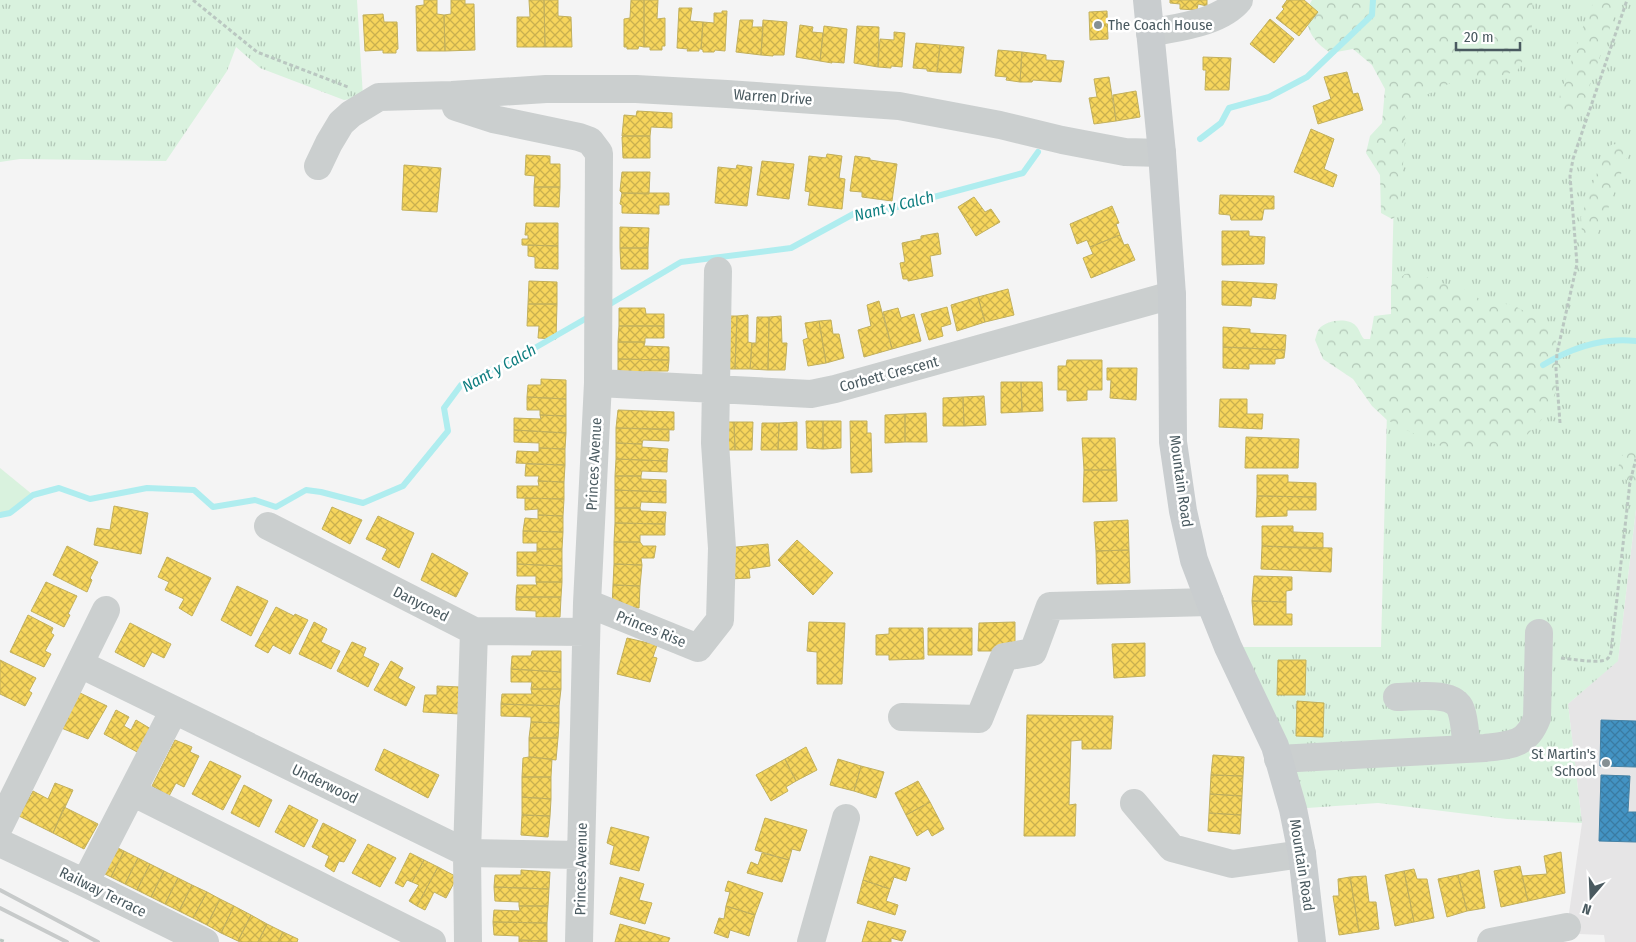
<svg xmlns="http://www.w3.org/2000/svg" width="1636" height="942" font-family="'Fira Sans Condensed',sans-serif">
<defs>
<pattern id="grass-tufts" width="24" height="20" patternUnits="userSpaceOnUse" patternTransform="scale(1.25)"><rect width="24" height="20" fill="#d9f2de"/><path d="M3 7l-1-3M5 7V3M7 7l1-3M15 17l-1-3M17 17v-4M19 17l1-3" fill="none" stroke="#b2c7b7"/></pattern>
<pattern id="forest-crowns" width="20" height="18" patternUnits="userSpaceOnUse" patternTransform="scale(1.25)"><rect width="20" height="18" fill="#d9f2de"/><path d="M2 6a3 3 0 1 1 6 0M12 15a3 3 0 1 1 6 0" fill="none" stroke="#b2c7b7"/></pattern>
<pattern id="homes-cross-hatch" width="8" height="8" patternUnits="userSpaceOnUse" patternTransform="scale(1.25)"><rect width="8" height="8" fill="#f6d55c"/><path d="M0 0l8 8M0 8l8-8" fill="none" stroke="#c9b04f"/></pattern>
<pattern id="schools-cross-hatch" width="8" height="8" patternUnits="userSpaceOnUse" patternTransform="scale(1.25)"><rect width="8" height="8" fill="#4393c3"/><path d="M0 0l8 8M0 8l8-8" fill="none" stroke="#3a7ba2"/></pattern>
</defs>
<rect width="100%" height="100%" fill="#f4f4f4"/>
<path fill="#e6e5e6" d="M1636 509V942H1605L1604 935 1578 934 1567 927 1582 823 1568 704 1618 660Z"/>
<path fill="url(#grass-tufts)" d="M0 0H357L363 97 344 100 260 68 236 47 227 71 166 161 20 159 0 162Z
M1417 0H1636V509L1618 661 1568 704 1582 823 1507 819 1378 803 1293 809 1228 647H1381L1388 372 1391 314 1395 154Z"/>
<path fill="url(#forest-crowns)" d="M1312 0H1532C1534 26 1531 47 1517 71L1497 77 1478 76 1457 79 1436 91 1421 97 1405 108V139L1399 214 1392 219 1381 213 1380 175 1366 153 1370 136 1382 123 1385 89 1372 65 1353 49 1331 53C1312 42 1299 21 1312 0Z
M1597 0H1608L1614 4 1616 10 1582 108 1573 117H1565C1558 110 1558 105 1560 95L1589 9Z
M1613 144 1624 146 1628 155 1604 220 1597 235 1589 238 1582 233 1581 217 1606 148Z
M1415 273 1445 284 1457 285 1483 301 1513 305 1545 323 1554 336 1558 347 1561 369 1557 388 1547 414 1528 434 1509 446 1479 450H1454L1432 443 1387 420 1372 406 1353 379 1323 359 1315 340C1316 337 1317 332 1319 329 1326 320 1348 317 1356 326 1360 330 1360 335 1364 339H1370L1374 316 1391 314V286L1405 274Z
M1636 446V481L1630 482C1612 472 1619 463 1626 448Z"/>
<path fill="#d9f2de" d="M0 468 33 495 10 513 0 515Z"/>
<path fill="url(#homes-cross-hatch)" stroke="#c2b05d" d="M424 0H437V14L444 15 445 51H417L416 6 424 5Z
M451 0H465V4H474L475 50 445 51 444 15 451 14Z
M529 0H544L545 47H517V17H530Z
M544 0H558V16L571 17 572 47H545Z
M631 0H644V47L639 46 638 49H627V47H624V19L630 18Z
M644 0H658L657 19 665 18V46H662V50H650V47H644Z
M1170 0H1207V6L1198 4 1197 10 1180 9V4L1170 3Z
M1287 0H1304L1318 12 1299 36 1276 18 1284 9 1282 7Z
M679 8H692L690 21 703 22 701 49H699V51H687L688 49 677 48Z
M722 11H727L725 51 715 50 714 52H703V50L701 49 703 22 714 23V13H722Z
M1107 11 1108 39 1090 40 1089 12Z
M383 14 384 22H397L398 49 396 50V53H383V50L365 51 363 15Z
M1270 19 1294 39 1274 63 1250 44Z
M740 20H753L752 27H763L761 55 736 52Z
M763 20 787 22 784 55H773V56L761 55Z
M800 25 813 27 812 32 823 33 820 61 796 57Z
M824 26 847 29 844 63 832 62V63L820 61Z
M857 26 879 27 878 67 854 63Z
M894 32 905 33 902 67 891 66V68L878 67 880 39 894 40Z
M916 43 940 45 937 72 927 71V69L913 68Z
M940 45 964 47 961 73 937 72Z
M998 50 1022 52 1020 82 1006 80 1007 77 995 76Z
M1022 52 1046 55V60L1064 61 1061 82 1033 80 1032 82H1020Z
M1203 57 1231 58 1229 90H1205L1206 70H1203Z
M1347 72 1353 94 1358 93 1363 110 1318 124 1313 106 1331 99 1324 77Z
M1109 77 1116 121 1094 124 1089 98 1097 97 1094 79Z
M1136 91 1140 117 1116 121 1113 95Z
M637 111 672 113V128L651 127 650 136H622L624 115 636 116Z
M1311 129 1334 139 1324 169 1337 175 1333 187 1294 172Z
M623 136H650V158H623L622 137Z
M827 154 842 156 839 178 845 179 842 209 808 205 810 192 805 191 809 156 826 158Z
M526 155 550 156V164H560V187H534L535 176 525 175Z
M855 156 870 158V160L897 164 892 201 862 197V192L850 191Z
M762 161 794 164 789 199 757 195Z
M404 165 441 168 437 212 402 210Z
M737 165 752 167 747 206 715 203 718 167 736 169Z
M622 172H650L649 194 622 193 620 191Z
M534 187H560L559 207 534 206Z
M622 193H669V205H659V214L622 213V205L620 204Z
M1220 195 1274 196V209H1264L1262 220H1231L1230 215 1219 214Z
M974 197 985 212 991 209 1000 222 976 236 958 207Z
M1112 206 1119 223 1116 224 1120 235 1090 247 1087 240 1077 244 1070 224Z
M526 223H558V246L522 245V239H528V235H525Z
M620 227 649 228 648 248H620Z
M1222 231H1249V236L1265 237 1264 264 1222 265Z
M938 233 941 254 930 256 933 276 908 281V279H903L900 263 905 262 902 243 921 239V236Z
M1120 235 1124 245 1128 244 1135 260 1091 278 1083 258 1093 254 1090 247Z
M528 245 558 246V269L535 268V257L528 256Z
M620 248H648V269H621Z
M529 281 557 282V304H528Z
M1222 281 1277 284 1275 299 1252 297 1251 306 1222 305Z
M1008 289 1014 315 985 322 978 297Z
M978 297 985 322 957 331 951 305Z
M879 301 892 349 864 357 858 330 871 326 867 305Z
M528 304H557L556 339 538 338 539 326H527Z
M947 307 951 324 941 327 943 336 929 340 921 314Z
M619 308H645L646 314H664V326H619Z
M898 308 901 318 914 314 921 341 892 349 883 312Z
M748 315V342L752 343 750 369H735L737 316Z
M723 316H737L735 369H718Z
M781 316 782 343H787L785 370H768L769 317Z
M757 317H769L768 370 750 369 752 343H756Z
M831 320 833 334H839L844 358 826 363 819 321Z
M819 321 826 363 808 366 803 340 808 338 805 323Z
M619 326H664V338H645V342H618Z
M1223 327 1250 329V333L1286 335 1285 350 1223 347Z
M618 342H645L644 346 669 347V360L618 359Z
M1223 347 1285 350 1284 358 1275 359V364H1249V369L1223 368Z
M618 359 669 360 668 371H644V377H618Z
M1067 360H1102V390H1087V400L1067 401V390H1058V366H1066Z
M1107 368H1137L1136 400 1110 398 1111 380H1107Z
M541 379 566 380V399L527 397 528 385H541Z
M1001 382H1021L1022 412 1001 413Z
M1021 382H1042L1043 411 1022 412Z
M984 396 986 425 964 426 963 397Z
M527 397 566 399V416L540 415V410H527Z
M963 397 964 426H943V398Z
M1220 399H1247V414H1263L1262 429 1219 427Z
M618 410 674 412V430L616 428Z
M926 413 927 442H905V414Z
M905 414V442L885 443V415Z
M540 415 566 416V433L514 430V418L541 419Z
M806 421H823V449L807 448Z
M823 421H841V448L823 449Z
M850 421H867V433H871L872 472 851 473Z
M717 422H734L735 450H717Z
M734 422H753L752 450H735Z
M797 422V450H778L779 423Z
M762 423H779L778 450H761Z
M616 428 669 429V441L643 440 642 444 616 443Z
M514 430 566 433 565 449 539 448V443L514 442Z
M1246 437 1299 439 1298 468H1245Z
M1082 438H1115L1116 470H1084Z
M616 443 642 444V447L668 449 667 461 616 459Z
M539 448 565 449V465L516 463 517 451 539 452Z
M616 459 667 461V472L642 471 641 476H615Z
M526 464 565 465 564 482 538 481 539 476H525Z
M1084 470H1116L1117 501 1083 502Z
M1257 475H1288V482L1316 483V497L1257 496Z
M615 476H641V479L666 480V492L615 490Z
M538 481 564 482V499L517 498V486H539Z
M615 490 666 492V503L641 502 640 508H615Z
M1257 496 1316 497V510H1287V516L1256 517Z
M525 498 564 499 563 516 538 515V509L525 510Z
M114 506 148 513 141 554 94 545 97 528 110 530Z
M332 507 362 520 350 544 322 529Z
M615 508H640L641 511 666 512 665 524 615 523Z
M538 515 563 516V532L523 531 525 518 538 519Z
M378 516 414 533 399 568 382 559 387 549 366 539Z
M1128 520 1129 550 1096 551 1094 522Z
M615 523 665 524V535H640V542H614Z
M1262 526H1293V532L1323 533V549L1262 546Z
M523 531 563 532 562 549H537V543H523Z
M797 540 833 573 813 595 778 560Z
M614 542H640L643 546H656L654 558H641L642 565 614 564Z
M768 544 770 566 749 569 750 578 729 579 726 548Z
M67 546 98 562 90 578 92 580 87 592 53 575Z
M1262 546 1332 548 1331 572 1261 569Z
M537 549H562V566L517 564V552H537Z
M1129 550 1130 583 1097 584 1096 551Z
M432 553 468 573 456 597 421 580Z
M167 557 211 578 192 616 179 608 184 599 165 590 169 582 158 577Z
M517 564 562 566V582H536V576H517Z
M614 564 642 565 640 586 613 585Z
M1254 576 1292 577V590L1286 591V602L1252 601Z
M46 582 77 596 68 614 70 615 64 627 31 611Z
M536 582H562L561 597H516L517 585H537Z
M613 585 640 586 639 608 612 607Z
M237 586 268 601 251 636 221 620Z
M516 597H561L560 617H536V611L516 610Z
M1252 601 1286 602V614H1292V625H1254Z
M276 607 294 616 295 614 308 620 290 654 273 645 268 653 255 646Z
M28 615 53 628 51 633 54 635 45 651 51 654 44 667 10 652Z
M314 622 327 629 321 642 340 651 331 669 299 654Z
M809 622 845 623 842 684H817V652L807 651Z
M1015 622V647H995V651H978L979 623Z
M130 623 171 644 164 658 152 652 144 667 115 652Z
M889 628H923L924 659 889 660V655H876V635L889 634Z
M928 628H972V655H928Z
M627 638 657 645 653 657 657 658 650 682 617 674Z
M352 642 366 648 363 656 379 664 368 687 337 671Z
M1145 643V676L1114 678 1112 644Z
M532 651H561V672L511 669 512 656H531Z
M0 660 36 678 29 691 32 693 25 706 0 694Z
M1278 660H1306L1305 695H1277Z
M391 661 403 668 398 678 415 687 406 706 374 690Z
M511 669 561 672V689H531L532 682H511Z
M437 686 461 687 460 714 423 712 425 695H437Z
M531 689H561L559 706 501 704 502 694H532Z
M78 692 107 706 88 739 59 727Z
M1297 701 1324 703 1323 737 1296 736Z
M501 704 559 706V723L531 722V717L501 716Z
M116 710 129 717 124 726 131 730 136 720 151 729 139 753 104 734Z
M1027 715 1113 716 1111 749H1082V740L1071 741 1069 805 1076 804 1075 836H1024Z
M531 722 559 723 558 738H529Z
M529 738H558L556 760 529 757Z
M175 740 192 747 190 752 199 756 184 787 176 783 169 796 152 786Z
M806 747 817 770 796 781 785 759Z
M384 749 439 775 428 798 375 770Z
M1213 755 1244 757 1243 776 1211 775Z
M529 757 552 759 551 777H522L523 758Z
M785 759 796 781 786 787 788 791 771 801 756 775Z
M838 759 861 766 854 791 830 785Z
M210 761 241 776 223 810 192 794Z
M861 766 884 772 876 798 854 791Z
M1211 775 1243 776 1242 796 1210 794Z
M522 777H551V799L522 797Z
M918 781 930 802 906 815 895 793Z
M55 783 73 790 53 833 19 816 33 791 48 799Z
M244 785 272 800 259 827 231 813Z
M1210 794 1242 796 1241 815 1209 813Z
M522 797 551 799 550 816 522 815Z
M930 802 944 829 932 836 928 829 917 836 906 815Z
M289 805 318 820 304 847 275 832Z
M64 807 98 824 84 849 53 833Z
M1209 813 1241 815 1240 834 1208 831Z
M522 815 550 816 548 837 521 835Z
M765 818 807 830 800 851 792 849 789 860 755 850Z
M323 823 356 840 344 862 339 861 334 872 325 866 329 856 312 847Z
M611 827 649 837 639 871 610 864 614 846 607 843Z
M110 844 124 851 111 877 97 870Z
M368 844 396 858 380 887 352 873Z
M124 851 138 858 125 884 111 877Z
M1561 852 1565 893 1528 901 1522 876 1547 874 1544 856Z
M410 853 424 860 412 882 407 880 403 887 395 883Z
M762 853 789 860 782 882 747 873 751 862 758 865Z
M870 856 910 868 906 881 894 877 890 889 863 880Z
M138 858 150 864 137 890 125 884Z
M424 860 438 867 417 906 409 901 419 885 412 882Z
M150 864 164 871 151 897 137 890Z
M1520 866 1528 901 1501 907 1494 871Z
M438 867 457 877 446 898 434 892 425 910 417 906Z
M1414 869 1417 879H1427L1434 918 1414 922 1404 871Z
M521 870 550 872 549 889 494 887 495 875H521Z
M1479 870 1485 908 1467 911 1458 875Z
M164 871 178 878 165 904 151 897Z
M1404 871 1414 922 1395 926 1385 875Z
M1458 875 1467 911 1447 917 1438 879Z
M1366 876 1369 902H1376L1379 929 1359 932 1350 877Z
M620 877 644 884 639 900 652 903 645 924 610 914Z
M1350 877 1359 932 1339 935 1333 896H1339L1338 879Z
M178 878 192 885 179 911 165 904Z
M863 880 890 889 886 901 898 905 895 915 857 903Z
M728 881 763 893 755 915 726 906 730 892 725 891Z
M192 885 207 892 193 918 179 911Z
M494 887 549 889 548 906H519V902L495 901Z
M207 892 220 899 207 925 193 918Z
M220 899 234 906 221 933 207 925Z
M234 906 251 915 238 941 221 933Z
M519 906H548L547 923 493 922 494 910 520 911Z
M726 906 755 915 749 936 730 930 728 938 714 933 719 918 724 919Z
M251 915 267 924 258 942H240L238 941Z
M868 921 906 931 902 941 891 938V942H862Z
M493 922 547 923V941L519 940V936L494 935Z
M267 924 283 932 278 942H258Z
M620 924 670 938 668 942H615Z
M283 932 298 939 297 942H278Z
M519 940 547 941V942H519Z"/>
<path fill="url(#schools-cross-hatch)" stroke="#4582a5" d="M1601 720 1636 721V767L1600 766Z
M1601 775 1630 776 1628 812H1636V842L1599 841Z"/>
<g fill="none" stroke-linecap="round" stroke-linejoin="round">
<path stroke="#afedef" stroke-width="6" d="M1200 139 1221 123 1229 108 1269 97 1307 77 1372 15 1373 0
M605 307 681 262 791 248 857 212 889 209 1023 173 1038 152
M1543 365C1571 348 1603 337 1636 341
M0 515 10 513 33 495 59 488 90 499 147 488 194 490 213 507 255 500 276 507 306 490 321 492 363 503 403 486 448 431 444 408 461 385 533 349 592 315"/>
<path stroke="#bac7c1" stroke-width="3" stroke-dasharray="4 2.5" stroke-linecap="butt" d="M193 0 257 52 348 87
M1560 423 1556 369 1557 353 1577 264 1570 176 1573 159 1627 0
M1561 658C1571 659 1600 664 1607 659 1610 657 1610 655 1611 652L1630 482 1636 459
M0 940 6 942"/>
<path stroke="#cbcfcf" stroke-width="28" d="M1150 33C1178 27 1220 23 1239 0
M452 95 456 107 493 119 579 137 590 141 599 153 598 383 587 603 579 942
M318 166 329 143 341 123 351 114 379 97 452 95 546 89H636L727 94 899 106 1000 125 1062 140 1125 152 1162 153
M598 383 811 394 835 389 1172 295
M268 526 474 631 586 632
M587 603 698 648 720 620 722 548 715 443 718 271
M80 664 467 853 581 855
M1397 697C1413 697 1454 690 1461 710 1465 721 1465 736 1467 748
M902 717 979 719 1004 657 1033 652 1050 606 1210 602
M1278 759 1485 748C1511 745 1527 745 1537 718L1539 633
M132 792 432 942
M1134 803 1172 848 1232 864 1302 854
M0 825 106 610
M0 843 85 883 205 942
M85 883 174 710
M468 942 467 853 474 631
M811 942 846 818
M1491 942 1567 927"/>
<path stroke="#c9cdcf" stroke-width="28" d="M1147 0 1162 153 1172 295 1173 442 1183 511 1194 560 1210 602 1228 647 1275 746 1293 809 1302 854 1312 942"/>
<path stroke="#c7caca" stroke-width="4" d="M0 890 98 942
M0 908 67 942"/>
</g>
<g fill="#869094" stroke="#fff" stroke-width="2">
<circle cx="1098" cy="25" r="5"/>
<circle cx="1606" cy="763" r="5"/>
</g>
<g text-anchor="middle" dominant-baseline="central" stroke-width="5" stroke-linejoin="round" paint-order="stroke">
<g font-size="15" fill="#4a5a60" stroke="#fff" text-anchor="start">
<text x="1108" y="25">The Coach House</text>
<text x="1596" y="754" text-anchor="end">St Martin's<tspan x="1596" dy="17">School</tspan></text>
</g>
<g font-size="15" fill="#4a5a60" stroke="#fff">
<text transform="translate(773 97) rotate(4)">Warren Drive</text>
<text transform="translate(889 374) rotate(-15)">Corbett Crescent</text>
<text transform="translate(594 464) rotate(-87)">Princes Avenue</text>
<text transform="translate(1181 481) rotate(82)">Mountain Road</text>
<text transform="translate(421 604) rotate(27)">Danycoed</text>
<text transform="translate(651 629) rotate(22)">Princes Rise</text>
<text transform="translate(325 784) rotate(26)">Underwood</text>
<text transform="translate(1302 865) rotate(81)">Mountain Road</text>
<text transform="translate(581 869) rotate(-89)">Princes Avenue</text>
<text transform="translate(103 892) rotate(26)">Railway Terrace</text>
</g>
<g font-size="16" font-style="italic" fill="#0e7e80" stroke="#fff">
<text transform="translate(894 206) rotate(-14)">Nant y Calch</text>
<text transform="translate(499 368) rotate(-29)">Nant y Calch</text>
</g>
</g>
<g transform="translate(1591 897) rotate(199)" stroke="#ffffff" stroke-width="4" paint-order="stroke">
<path d="M0-4L9 19L0 12L-9 19Z" fill="#4a5a60"/>
<text y="-8" font-size="14" font-weight="bold" text-anchor="middle" fill="#4a5a60">N</text>
</g>
<path d="M1456 42v8h64v-8" fill="none" stroke="#4a5a60" stroke-width="2.5"/>
<text x="1464" y="42" font-size="15" fill="#4a5a60" stroke="#ffffff" stroke-width="4" paint-order="stroke">20 m</text>
</svg>
